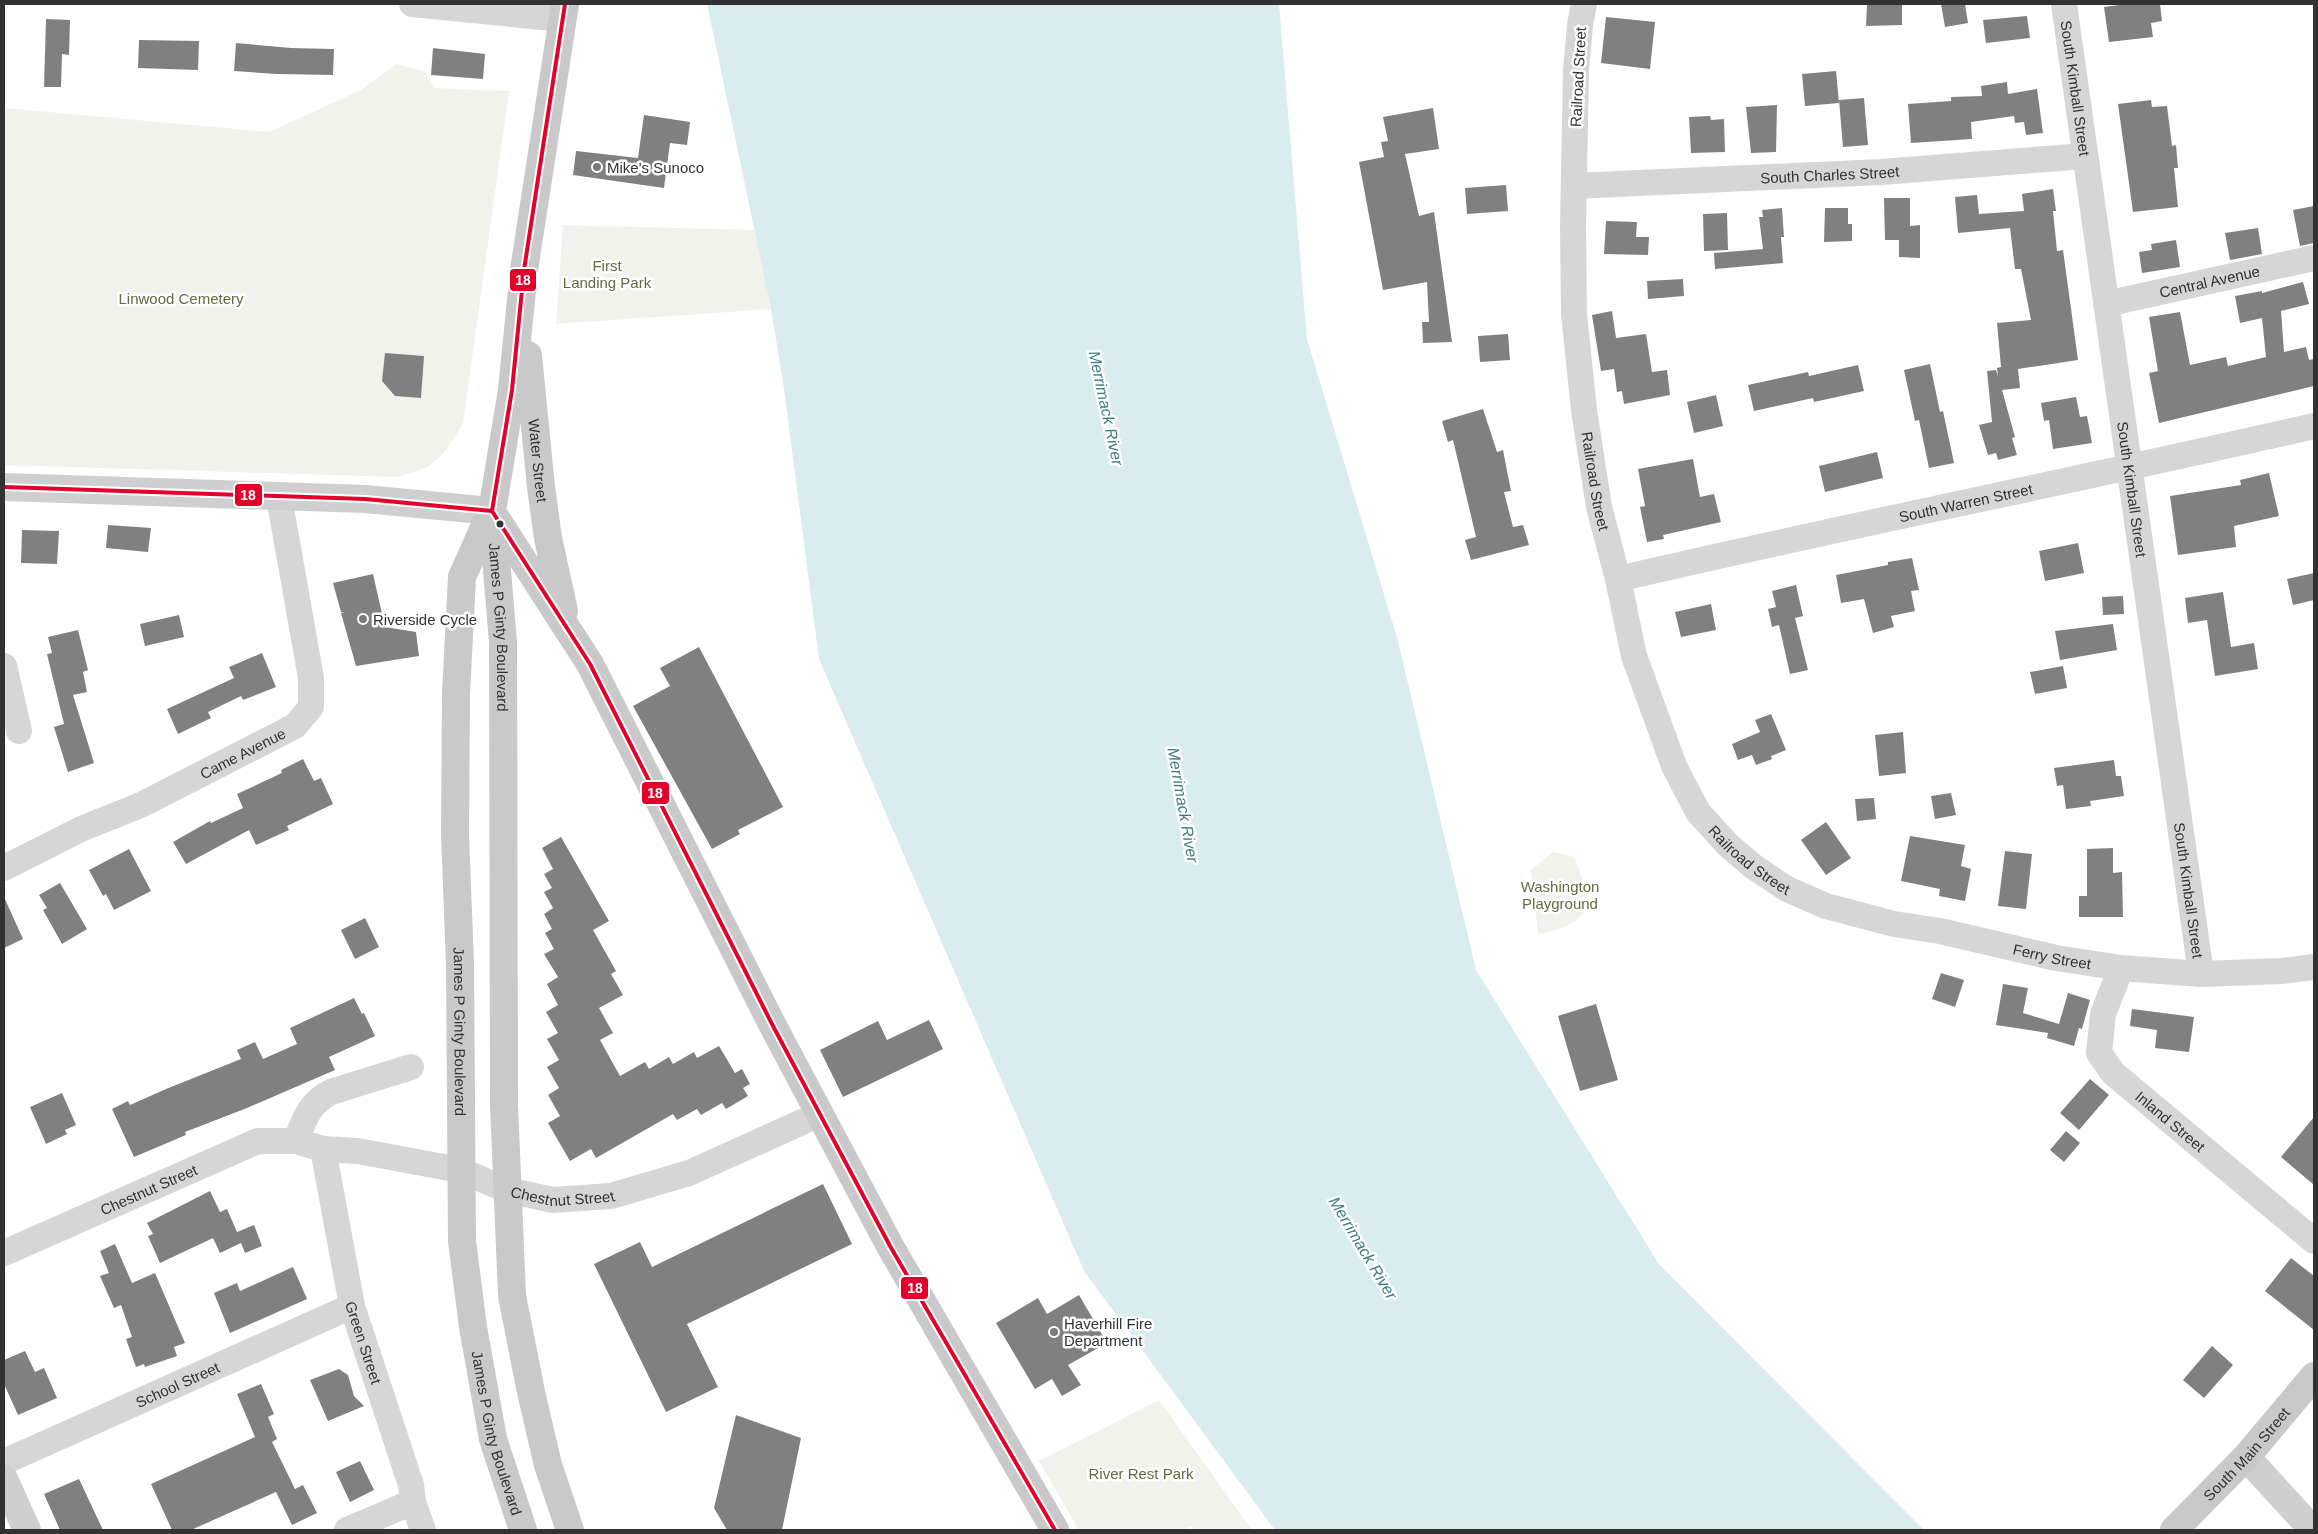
<svg xmlns="http://www.w3.org/2000/svg" width="2318" height="1534" font-family="Arial,sans-serif">
<rect width="100%" height="100%" fill="#fff"/>
<path fill="#f1f2eb" d="M396 64 426 72 434 88 509 91 463 424 444 453 428 467 398 477 4 465V108L269 132 361 90Z
M563 225 755 230 771 309 556 324Z
M1553 852 1574 857C1594 904 1594 924 1538 934L1531 870Z
M1159 1400 1252 1530H1195L1191 1526 1184 1530H1079L1039 1461Z"/>
<path fill="#d9edef" d="M707 4H1279L1307 339 1398 641 1476 970 1659 1264 1924 1530H1275L1084 1271 819 659 784 389 771 309Z"/>
<path fill="#808080" d="M1902 4V25L1866 26 1867 5Z
M1941 4H1965L1968 23 1945 27Z
M2126 4H2160L2162 21 2151 23 2153 37 2109 42 2104 7Z
M2027 16 2030 38 1986 43 1983 20Z
M1606 17 1655 22 1650 69 1601 63Z
M46 19 70 20 69 55 62 54 61 87H44Z
M139 40 199 41 198 70 138 68Z
M236 43 291 48 334 49 333 75 277 74 234 71Z
M433 48 485 54 483 79 431 75Z
M1836 71 1839 103 1805 106 1802 74Z
M2007 82 2008 94 2037 89 2043 133 2026 135 2024 122 2015 123 2014 116 1971 122 1972 139 1911 143 1908 104 1951 101V97L1982 96 1981 86Z
M1864 98 1868 145 1843 147 1839 100Z
M2151 100 2152 107 2167 106 2172 146 2176 145 2178 168H2174L2178 207 2133 212 2118 104Z
M1777 105 1776 152 1751 153 1746 107Z
M1433 108 1439 149 1405 154 1419 216 1434 212 1452 342 1423 343 1422 322H1429L1427 282 1383 290 1359 162 1384 157 1381 142 1388 141 1383 117Z
M644 115 690 122 687 145 670 143 664 188 573 175 576 151 638 158Z
M1710 116 1711 120 1724 119 1725 152 1691 153 1689 117Z
M1506 185 1508 211 1467 214 1465 188Z
M2053 189 2056 211H2053L2057 251 2063 250 2078 360 2018 369 2020 388 2002 390 2015 437 2012 438 2017 455 1998 460 1996 453 1988 455 1979 425 1992 422 1987 371 1996 370 1998 377 1997 368 2001 367 1997 323 2031 320 2021 269H2015L2010 228 1958 233 1955 197 1977 195 1979 214 2024 211 2022 194Z
M1884 198H1910V226L1920 225V258L1899 257V240H1885Z
M2314 206V243L2300 246 2293 210Z
M1782 208 1784 237H1781L1783 263 1715 269 1714 253 1763 249 1759 217H1763L1762 210Z
M1825 208H1848V224H1852V241L1824 242Z
M1727 213 1728 250 1704 251 1703 214Z
M1606 221 1637 222 1636 237H1649L1648 255 1604 254Z
M2258 228 2262 254 2230 260 2225 233Z
M2176 240 2180 267 2142 273 2139 252 2152 250 2151 244Z
M1683 279 1684 296 1648 299 1647 281Z
M2303 282 2309 304 2281 311 2284 352 2306 347 2309 360 2314 359V386L2159 423 2149 373 2158 371 2149 317 2180 312 2190 365 2226 357 2228 366 2266 357 2262 318 2240 323 2235 296 2262 291V293Z
M1612 311 1616 338 1646 334 1652 372 1667 370 1670 395 1624 404 1622 391 1617 392 1614 369 1601 371 1592 315Z
M1508 334 1510 360 1480 362 1478 336Z
M385 353 424 356 421 398 395 396 382 381Z
M1930 364 1940 412 1943 411 1954 463 1929 468 1919 420 1915 421 1904 370Z
M1858 365 1864 391 1814 402 1813 398 1754 411 1748 385 1808 372 1809 376Z
M1716 395 1723 426 1694 433 1687 402Z
M2076 397 2080 417 2087 416 2092 443 2053 449 2049 420 2044 421 2041 403Z
M1483 409 1497 452 1503 450 1511 491 1504 492 1513 527 1523 525 1529 545 1471 560 1465 540 1476 537 1453 440 1448 442 1442 421Z
M1877 452 1883 478 1825 492 1819 466Z
M1693 459 1700 497 1714 494 1721 522 1663 535 1664 539 1647 542 1640 507 1645 506 1638 469Z
M2269 473 2279 516 2234 526 2236 547 2178 555 2170 496 2241 485 2240 480Z
M108 525 151 528 148 552 106 548Z
M22 530 59 531 57 564 21 563Z
M2078 543 2084 573 2045 581 2039 551Z
M1912 558 1919 590 1911 591 1915 611 1891 616 1894 627 1873 633 1864 599 1841 603 1836 575 1888 565V562Z
M2314 573V600L2293 605 2287 579Z
M373 574 385 627 416 632 419 656 356 666 341 613 345 612H341L333 583Z
M1796 585 1803 616 1795 618 1808 670 1790 674 1779 625 1772 627 1768 609 1776 607 1772 591Z
M2223 592 2231 647 2254 643 2258 669 2215 676 2207 620 2188 623 2185 598Z
M2123 596 2124 614 2103 615 2102 597Z
M1711 604 1716 630 1681 637 1675 612Z
M179 615 184 637 145 646 140 624Z
M2113 624 2117 650 2060 660 2055 631Z
M78 630 88 670 83 672 87 692 73 695 94 763 68 772 54 727 64 724 47 654 52 653 48 637Z
M699 647 783 807 738 830 740 834 712 849 633 706 670 686 660 668Z
M262 653 276 687 243 700 241 696 208 712 211 718 178 734 167 709 234 678 229 667Z
M2063 666 2067 688 2035 694 2030 672Z
M1771 714 1786 750 1771 756 1772 759 1756 765 1752 755 1738 760 1732 744 1760 732 1755 720Z
M1903 732 1906 773 1879 776 1875 735Z
M303 759 314 781 321 778 333 804 287 826 289 830 256 845 249 830 186 864 173 842 210 821 211 823 243 808 237 794 282 773 281 770Z
M2114 760 2116 776H2121L2124 796 2090 801 2091 806 2066 809 2063 785 2057 786 2054 768Z
M1951 793 1956 815 1935 819 1931 796Z
M1874 798 1876 819 1857 821 1855 799Z
M1826 822 1851 858 1826 875 1801 840Z
M1910 836 1965 845 1961 866 1971 869 1965 901 1939 896 1940 889 1901 881Z
M561 837 609 921 593 930 616 971 611 974 623 995 599 1008 613 1033 600 1040 620 1076 645 1062 649 1069 669 1057 673 1064 694 1052 697 1058 719 1046 735 1073 742 1069 750 1084 743 1088 748 1096 726 1109 722 1103 701 1115 697 1109 677 1120 673 1114 596 1158 591 1149 570 1161 548 1123 560 1116 548 1095 559 1088 547 1067 559 1060 547 1039 558 1033 546 1012 558 1005 547 984 558 977 544 954 554 949 545 933 552 929 544 914 553 908 544 892 552 888 544 874 553 869 542 848Z
M2113 848V873L2122 872 2123 917H2079V896H2087V849Z
M129 849 151 891 114 910 106 894 103 896 89 870Z
M2005 851 2032 854 2026 909 1998 906Z
M60 883 87 929 62 944 43 910 47 908 39 895Z
M4 897 23 939 4 948Z
M365 918 379 947 355 959 341 930Z
M1941 973 1964 980 1955 1007 1932 999Z
M2003 984 2028 988 2023 1013 2059 1024 2068 993 2090 1000 2082 1029 2079 1028 2074 1046 2047 1038 2048 1033 1996 1025Z
M354 998 362 1014 364 1013 375 1036 329 1057 335 1070 247 1108 185 1132 186 1135 134 1157 112 1109 128 1101 130 1105 166 1089 241 1059 237 1050 255 1042 263 1059 297 1044 290 1028Z
M1596 1004 1618 1080 1580 1091 1558 1016Z
M2132 1009 2194 1017 2189 1052 2155 1048 2157 1030 2130 1026Z
M929 1020 943 1049 843 1097 820 1050 878 1021 887 1040Z
M2090 1079 2109 1095 2079 1130 2060 1113Z
M62 1093 76 1125 65 1130 67 1134 46 1144 30 1107Z
M2314 1117V1185L2281 1157Z
M2066 1131 2080 1143 2064 1162 2050 1150Z
M823 1184 852 1244 687 1324 718 1387 666 1412 594 1264 640 1242 652 1267Z
M210 1191 220 1212 227 1209 237 1232 254 1225 262 1246 245 1253 241 1243 220 1253 213 1238 160 1263 148 1236 153 1234 147 1223Z
M115 1244 132 1283 155 1273 185 1343 174 1347 177 1356 145 1367 144 1364 136 1367 126 1339 132 1337 121 1305 114 1308 100 1276 109 1273 100 1251Z
M2291 1258 2314 1276V1330L2265 1291Z
M293 1267 307 1299 230 1333 214 1293 237 1283 240 1291Z
M1079 1295 1107 1343 1068 1365 1081 1385 1062 1396 1052 1379 1035 1389 996 1323 1038 1298 1047 1314Z
M2212 1346 2233 1365 2204 1398 2183 1380Z
M25 1351 35 1372 44 1368 57 1398 18 1415 4 1384V1360Z
M339 1369 348 1375 354 1396 364 1406 328 1421 310 1380Z
M261 1384 274 1414 268 1417 277 1439 272 1442 295 1489 303 1485 317 1513 292 1525 276 1492 191 1530H172L151 1484 255 1437 237 1394Z
M736 1415 801 1438 782 1530H727L714 1508Z
M360 1461 374 1490 350 1502 336 1472Z
M79 1479 103 1530H60L44 1494Z"/>
<g fill="none" stroke-linecap="round" stroke-linejoin="round">
<g stroke="#d6d6d6" stroke-width="26">
<path d="M412 4 562 19"/>
<path id="s1" d="M1584 4 1580 25 1576 70 1573 226 1574 314 1584 410 1599 507 1618 579 1634 656 1674 766 1698 812 1729 846 1754 867 1787 889 1826 906 1894 924 1940 931 2056 958 2121 968 2201 974 2282 971 2314 967"/>
<path id="s2" d="M2064 4 2201 974"/>
<path id="s3" d="M1574 186 1881 172 2085 156"/>
<path id="s4" d="M2106 304 2314 258"/>
<path id="s5" d="M1618 579C1850 525 2083 479 2314 426"/>
<path d="M4 666 19 731"/>
<path id="s6" d="M4 868 81 829 141 805 295 726 311 707V678L279 497"/>
<path id="s7" d="M2121 968 2103 1014 2099 1053 2113 1073 2314 1241"/>
<path d="M296 1141C304 1120 309 1103 331 1092L411 1067"/>
<path id="s8" d="M323 1149 352 1306 411 1485 413 1502 423 1530"/>
<path id="s9" d="M4 1253 258 1141H296L323 1149 358 1151 460 1170 507 1190 553 1200 611 1196 689 1173 820 1114"/>
<path id="s10" d="M4 1462 352 1306"/>
<path d="M347 1530 413 1502"/>
</g>
<path stroke="#cfcfcf" stroke-width="28" d="M4 487 365 499 492 511
M2246 1457 2313 1530
M4 1479 27 1530"/>
<g stroke="#c9c9c9" stroke-width="28">
<path id="s11" d="M565 4 524 270 512 390 492 511 503 642 504 1104 512 1296 531 1392 548 1465 570 1530"/>
<path id="s12" d="M528 355 541 487 548 538 564 611"/>
<path id="s13" d="M491 512 462 577 456 694 455 834 460 964 462 1241 473 1327 493 1439 523 1530"/>
<path d="M494 515 590 664 773 1026 890 1246 1055 1530"/>
<path id="s14" d="M2174 1530 2246 1457 2314 1376"/>
</g>
<g stroke="#fff" stroke-width="8">
<path id="bus-1" d="M565 4 524 270 512 390 492 511 590 664 773 1026 890 1246 1055 1530
M4 487 365 499 492 511"/>
</g>
<use href="#bus-1" stroke="#e4002b" stroke-width="4"/>
</g>
<g fill="#7a7a7a" stroke="#fff" stroke-width="2">
<circle cx="597" cy="167" r="5"/>
<circle cx="363" cy="619" r="5"/>
<circle cx="1054" cy="1332" r="5"/>
</g>
<circle fill="#323232" stroke="#fff" stroke-width="2" cx="500" cy="524" r="4.5"/>
<g text-anchor="middle" dominant-baseline="central" stroke-width="5" stroke-linejoin="round" paint-order="stroke">
<g font-size="15" fill="#323232" stroke="#fff">
<text transform="translate(1578 77) rotate(-87)">Railroad Street</text>
<text stroke="none"><textPath href="#s2" startOffset="85">South Kimball Street</textPath></text>
<text stroke="none"><textPath href="#s3" startOffset="256">South Charles Street</textPath></text>
<text stroke="none"><textPath href="#s4" startOffset="106">Central Avenue</textPath></text>
<text stroke="none"><textPath href="#s12" startOffset="106">Water Street</textPath></text>
<text stroke="none"><textPath href="#s1" startOffset="479">Railroad Street</textPath></text>
<text stroke="none"><textPath href="#s2" startOffset="490">South Kimball Street</textPath></text>
<text stroke="none"><textPath href="#s5" startOffset="356">South Warren Street</textPath></text>
<text stroke="none"><textPath href="#s11" startOffset="629">James P Ginty Boulevard</textPath></text>
<text stroke="none"><textPath href="#s6" startOffset="265">Came Avenue</textPath></text>
<text stroke="none"><textPath href="#s1" startOffset="898">Railroad Street</textPath></text>
<text stroke="none"><textPath href="#s2" startOffset="895">South Kimball Street</textPath></text>
<text stroke="none"><textPath href="#s1" startOffset="1220">Ferry Street</textPath></text>
<text stroke="none"><textPath href="#s13" startOffset="526">James P Ginty Boulevard</textPath></text>
<text stroke="none"><textPath href="#s7" startOffset="188">Inland Street</textPath></text>
<text stroke="none"><textPath href="#s9" startOffset="158">Chestnut Street</textPath></text>
<text stroke="none"><textPath href="#s9" startOffset="590">Chestnut Street</textPath></text>
<text stroke="none"><textPath href="#s8" startOffset="198">Green Street</textPath></text>
<text stroke="none"><textPath href="#s10" startOffset="190">School Street</textPath></text>
<text stroke="none"><textPath href="#s13" startOffset="931">James P Ginty Boulevard</textPath></text>
<text stroke="none"><textPath href="#s14" startOffset="105">South Main Street</textPath></text>
</g>
<g font-size="15" fill="#323232" stroke="#fff" text-anchor="start">
<text x="607" y="167">Mike's Sunoco</text>
<text x="373" y="619">Riverside Cycle</text>
<text x="1064" y="1323">Haverhill Fire<tspan x="1064" dy="17">Department</tspan></text>
</g>
<g font-size="15" fill="#616c41" stroke="#fff">
<text x="607" y="265">First<tspan x="607" dy="17">Landing Park</tspan></text>
<text x="181" y="298">Linwood Cemetery</text>
<text x="1560" y="886">Washington<tspan x="1560" dy="17">Playground</tspan></text>
<text x="1141" y="1473">River Rest Park</text>
</g>
<g font-size="16" font-style="italic" fill="#3f7c83" stroke="#fff">
<text transform="translate(1106 408) rotate(78)">Merrimack River</text>
<text transform="translate(1183 805) rotate(80)">Merrimack River</text>
<text transform="translate(1363 1248) rotate(59)">Merrimack River</text>
</g>
</g>
<g stroke="#fff" stroke-width="2">
<rect x="509" y="268" width="28" height="24" rx="5" fill="#e4002b"/>
<rect x="234" y="483" width="29" height="24" rx="5" fill="#e4002b"/>
<rect x="641" y="781" width="29" height="24" rx="5" fill="#e4002b"/>
<rect x="900" y="1276" width="29" height="24" rx="5" fill="#e4002b"/>
</g>
<g font-size="14" text-anchor="middle" font-weight="bold" fill="#fff">
<text x="523" y="285">18</text>
<text x="248" y="500">18</text>
<text x="655" y="798">18</text>
<text x="915" y="1293">18</text>
</g>
<rect width="2318" height="1534" fill="none" stroke="#323232" stroke-width="10"/>
</svg>
